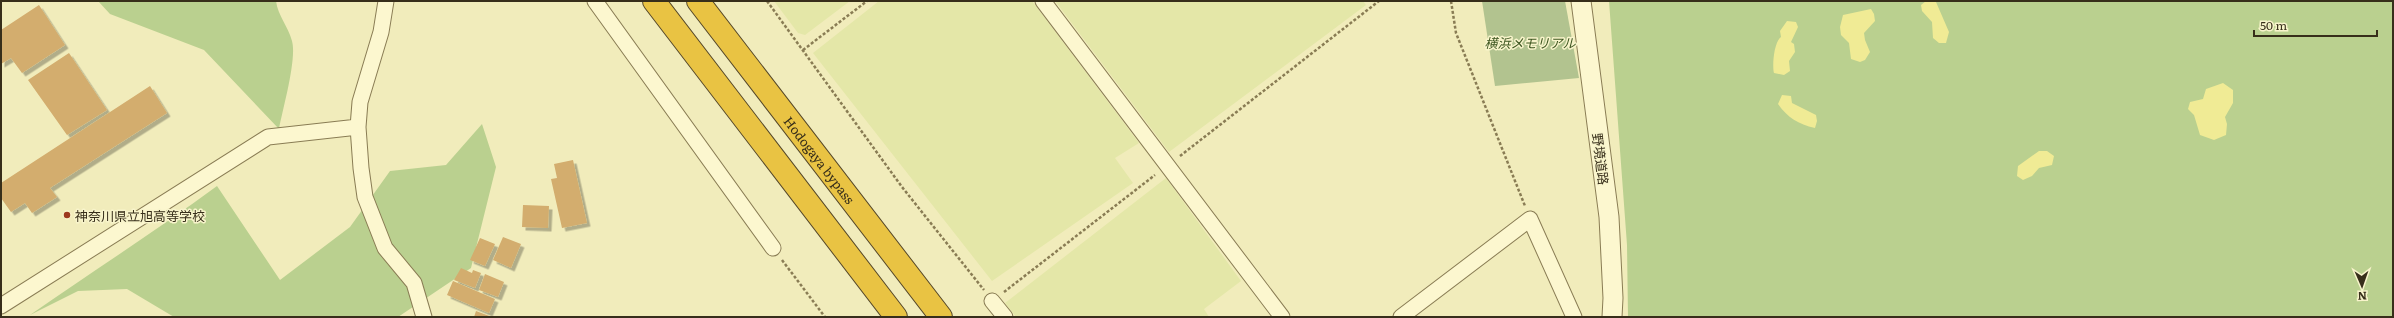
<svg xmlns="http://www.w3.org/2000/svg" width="2394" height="318" font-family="Literata,'Noto Sans JP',serif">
<defs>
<filter id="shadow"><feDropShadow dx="3.5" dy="3.5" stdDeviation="0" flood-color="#0004"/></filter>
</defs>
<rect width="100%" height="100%" fill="#f1ecbb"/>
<path fill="#e4e7a8" d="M774 1H850L805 35 798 33Z
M879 1H1032L1139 143 1115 158 1133 183 992 281 813 53Z
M1055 1H1363L1366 5 1169 152Z
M1166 178 1241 281 1204 309 1209 317H1016L1005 303Z"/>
<path fill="#bad08f" d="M98 1H276C278 16 288 26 292 41 297 59 283 108 279 129L204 50 110 14Z
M1609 1H2393V317H1628L1627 245Z
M482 124 496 167 471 268 398 317H174L127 289 78 291 30 315C93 271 156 231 217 186L280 280 350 227 390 171 446 165Z"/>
<path fill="#f0eb95" d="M1926 1 1936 2 1949 32 1946 43H1939L1933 38 1932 22 1922 11 1921 5Z
M1871 9 1874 14 1875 21 1864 33 1865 40 1870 52 1865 60 1860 62 1851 59 1849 43 1841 35 1840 27 1843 15Z
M1787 21 1796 22 1798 27 1791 42 1794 44 1795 52 1789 61 1790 71 1784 75 1774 73C1772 66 1774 42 1781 37L1780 31Z
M2223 83 2233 90V103L2225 117 2227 124 2226 135 2214 140 2200 135 2194 115 2188 109 2190 102 2203 99 2206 89Z
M1782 95 1791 96 1792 103 1816 115 1817 121 1815 128C1798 124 1788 118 1778 104Z
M2039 151H2047L2054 156 2052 165 2039 168 2032 176 2023 180 2017 176 2018 166Z"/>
<path fill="#b2c38f" d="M1482 1H1565L1579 78 1495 86Z"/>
<path fill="#d3ad6e" filter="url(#shadow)" d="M39 5 65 45 22 73 11 58 1 64V30Z
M69 53 107 110 67 135 28 80Z
M150 86 167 113 50 188 57 197 32 213 25 203 11 212 1 198V183Z
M573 160 587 223 562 228 551 179 557 178 554 164Z
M523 205 549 206 548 228 522 227Z
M503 237 521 244 511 268 493 260Z
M480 238 495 244 485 266 470 260Z
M461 268 472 273 473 270 481 273 475 288 454 280Z
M485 274 504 282 498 297 479 290Z
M453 281 495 299 489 313 447 295Z
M476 311 492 317H474Z"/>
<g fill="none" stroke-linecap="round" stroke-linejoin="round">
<g stroke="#897c54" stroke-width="17">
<path id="minor" d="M386 1 381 32 360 102 358 127 361 168 365 197 385 248 414 283 424 317
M595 1 773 248
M1043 1 1282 317
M992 301 1005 317
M1 306 268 137 358 127
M1401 317 1530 219 1574 317"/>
</g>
<g stroke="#897c54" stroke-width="21">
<path id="tertiary" d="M1581 1 1609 217 1613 298 1612 317"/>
</g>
<g stroke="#564829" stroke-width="24">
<g id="motorway">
<path d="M654 1 896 317"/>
<path id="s1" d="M698 1 941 317"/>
</g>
</g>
<path stroke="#897c54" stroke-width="2.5" stroke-dasharray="3 2" stroke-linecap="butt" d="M767 1 902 187 984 290
M1451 1 1456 33 1525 206
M803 50 867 1
M1180 156 1379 1
M782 260 825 317
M1004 292 1155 175"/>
<use href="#minor" stroke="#fcf7cf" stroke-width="15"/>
<use href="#tertiary" stroke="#fcf7cf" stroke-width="19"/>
<use href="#motorway" stroke="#e9c343" stroke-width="22"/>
</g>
<circle fill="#9d391f" stroke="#f8f4cb" stroke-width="1.5" cx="67" cy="215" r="4"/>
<g text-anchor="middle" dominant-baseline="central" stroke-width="3" stroke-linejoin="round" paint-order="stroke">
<g font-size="13" font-style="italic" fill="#3c551f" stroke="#f8f4cb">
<text x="1530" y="42">横浜メモリアル</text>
</g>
<g font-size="13" fill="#372e1a" stroke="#f8f4cb">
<text stroke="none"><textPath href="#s1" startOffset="200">Hodogaya bypass</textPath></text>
<text transform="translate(1601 159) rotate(83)">野境道路</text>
</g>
<g font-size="13" fill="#372e1a" stroke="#f8f4cb" text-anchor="start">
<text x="75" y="215">神奈川県立旭高等学校</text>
</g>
</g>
<rect width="2394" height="318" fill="none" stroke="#372e1a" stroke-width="4"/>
<g transform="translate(2362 286) rotate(178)" stroke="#f8f4cb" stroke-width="3" paint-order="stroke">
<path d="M0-3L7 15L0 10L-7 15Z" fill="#372e1a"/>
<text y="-6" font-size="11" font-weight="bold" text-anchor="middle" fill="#372e1a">N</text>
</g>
<path d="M2254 30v6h123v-6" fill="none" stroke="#372e1a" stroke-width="2"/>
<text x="2260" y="30" font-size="12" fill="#372e1a" stroke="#f8f4cb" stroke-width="3" paint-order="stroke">50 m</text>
</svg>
